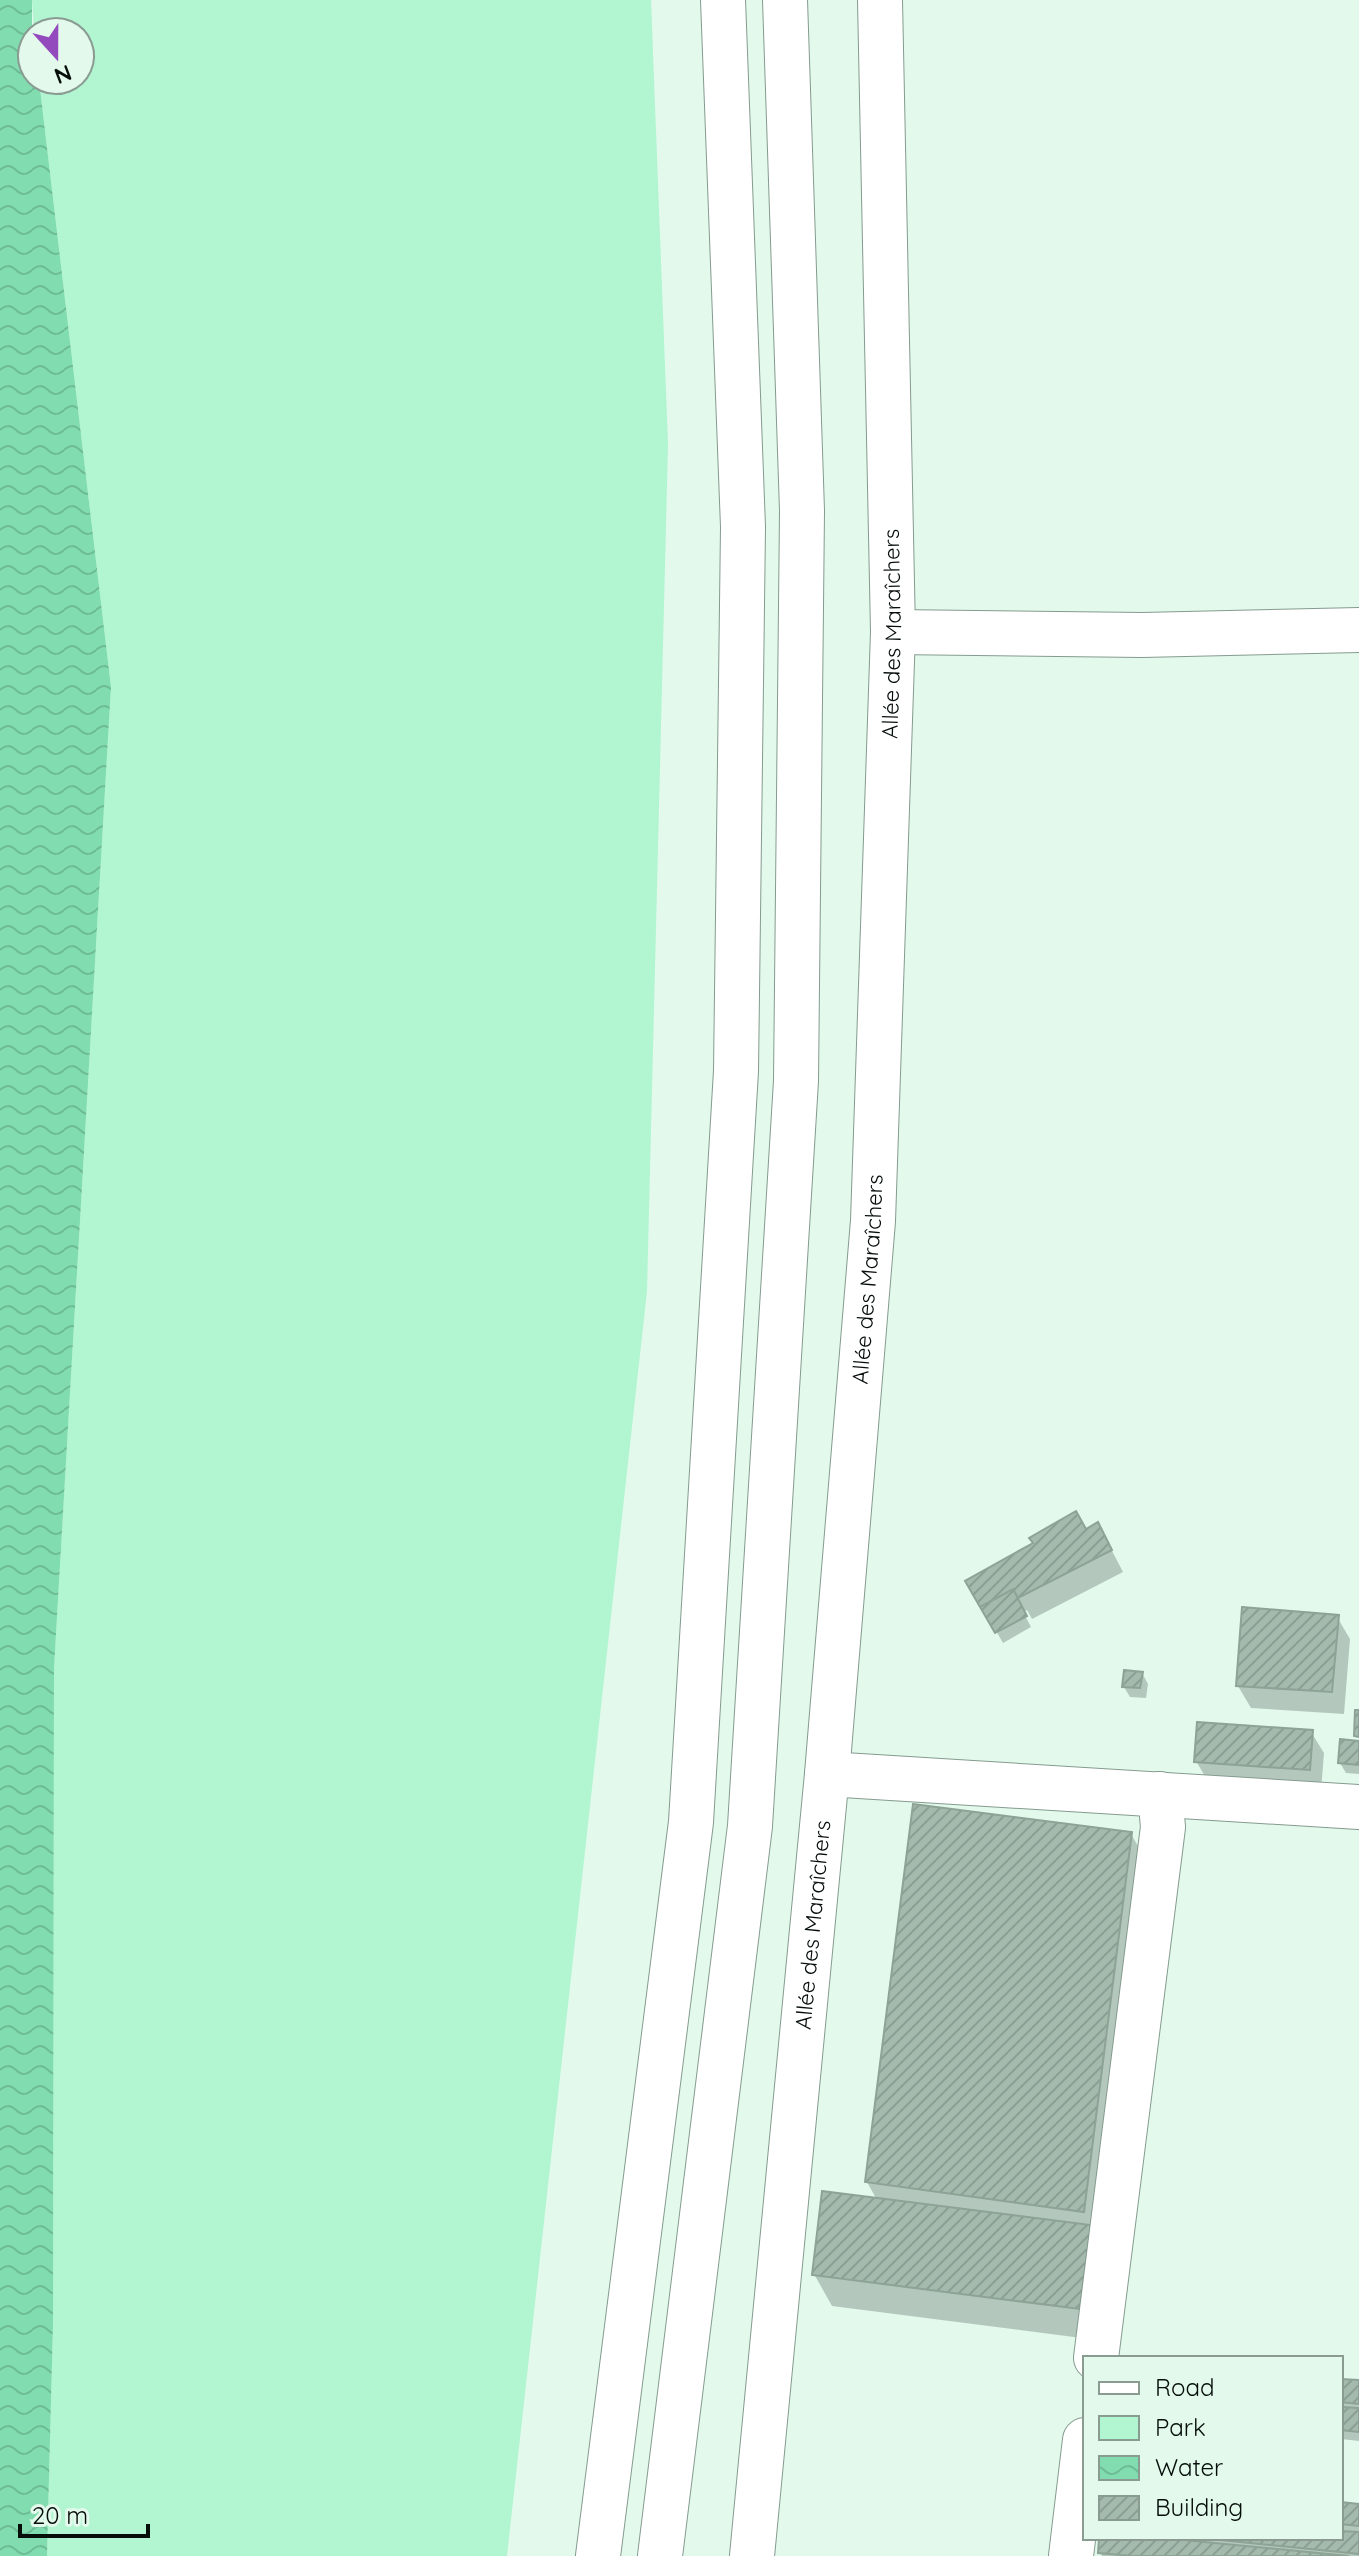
<svg xmlns="http://www.w3.org/2000/svg" width="1359" height="2556" font-family="Quicksand,sans-serif">
<defs>
<pattern id="water-waves" width="16" height="10" patternUnits="userSpaceOnUse" patternTransform="scale(2)"><rect width="16" height="10" fill="#81ddaf"/><path d="M0 5q4-4 8 0t8 0" fill="none" stroke="#6ebc95"/></pattern>
<pattern id="building-hatch" width="6" height="6" patternUnits="userSpaceOnUse" patternTransform="scale(2)"><rect width="6" height="6" fill="#a4baad"/><path d="M-1 1l2-2M0 6l6-6M5 7l2-2" fill="none" stroke="#8c9f94"/></pattern>
</defs>
<rect width="100%" height="100%" fill="#e2f9ec"/>
<path fill="#b1f5d1" d="M32 0H651L668 444 647 1291 507 2556H47L53 2325 54 1669 111 687 39 80H80V32H34Z"/>
<path fill="url(#water-waves)" d="M0 0H32V80H39L111 687 54 1669 53 2325 47 2556H0Z"/>
<path fill="#0003" d="M1098 1524 1123 1572 1032 1619 1027 1610 1023 1612 1031 1627 1003 1643 968 1582Z
M1337 1617 1350 1639 1344 1714 1251 1708 1238 1686Z
M1142 1673 1148 1684 1146 1698 1130 1697 1124 1687Z
M1311 1732 1324 1753 1321 1791 1209 1783 1196 1761Z
M1359 1743V1774L1346 1773 1340 1763Z
M1131 1834 1155 1875 1097 2340 832 2306 814 2274 877 2200 867 2182Z
M1341 2381 1359 2382V2441L1341 2439Z
M1341 2504 1359 2506V2556H1102L1100 2552 1101 2538H1341Z"/>
<path fill="url(#building-hatch)" stroke="#8da396" stroke-width="2" d="M1076 1511 1086 1529 1098 1522 1112 1550 1018 1598 1013 1589 980 1607 965 1581 1033 1543 1029 1538Z
M1013 1589 1027 1616 995 1633 980 1607Z
M1242 1607 1339 1615 1332 1692 1236 1686Z
M1124 1670 1143 1672 1140 1688 1122 1687Z
M1355 1710H1359V1737L1354 1736Z
M1197 1722 1313 1730 1310 1770 1194 1762Z
M1340 1739 1359 1741V1765L1338 1763Z
M913 1804 1132 1832 1084 2212 865 2182Z
M822 2191 1091 2225 1080 2309 812 2275Z
M1341 2379 1359 2380V2404L1341 2402Z
M1341 2407 1359 2408V2432L1341 2430Z
M1341 2502 1359 2504V2526L1341 2524Z
M1341 2531 1359 2532V2554L1200 2538H1341Z
M1099 2538H1163L1349 2556H1132L1098 2553Z"/>
<g fill="none" stroke-linecap="round" stroke-linejoin="round">
<g stroke="#859b8f" stroke-width="46">
<g id="minor">
<path d="M893 632 1142 635 1359 630"/>
<path d="M827 1774 1359 1807"/>
<path d="M1096 2358 1163 1827 1160 1794"/>
<path id="s1" d="M752 2556 827 1774 873 1221 893 632 880 0"/>
<path d="M1071 2556 1085 2440"/>
</g>
</g>
<g stroke="#859b8f" stroke-width="46">
<path id="highway" d="M598 2556 691 1822 736 1071 743 527 723 0
M660 2556 750 1826 796 1081 802 511 785 0"/>
</g>
<use href="#minor" stroke="#fff" stroke-width="44"/>
<use href="#highway" stroke="#fff" stroke-width="44"/>
</g>
<g text-anchor="middle" dominant-baseline="central" stroke-width="8" stroke-linejoin="round" paint-order="stroke">
<g font-size="22" fill="#060e0a" stroke="#e2f9ec">
<text stroke="none"><textPath href="#s1" startOffset="1928">Allée des Maraîchers</textPath></text>
<text stroke="none"><textPath href="#s1" startOffset="1282">Allée des Maraîchers</textPath></text>
<text stroke="none"><textPath href="#s1" startOffset="634">Allée des Maraîchers</textPath></text>
</g>
</g>
<rect x="1083" y="2356" width="260" height="184" fill="#e2f9ec" stroke="#8a9b92" stroke-width="2"/>
<rect x="1099" y="2382" width="40" height="12" fill="#ffffff" stroke="#8a9b92" stroke-width="2"/>
<text x="1155" y="2396" font-size="24" fill="#060e0a">Road</text>
<rect x="1099" y="2416" width="40" height="24" fill="#b1f5d1" stroke="#8a9b92" stroke-width="2"/>
<text x="1155" y="2436" font-size="24" fill="#060e0a">Park</text>
<rect x="1099" y="2456" width="40" height="24" fill="url(#water-waves)" stroke="#8a9b92" stroke-width="2"/>
<text x="1155" y="2476" font-size="24" fill="#060e0a">Water</text>
<rect x="1099" y="2496" width="40" height="24" fill="url(#building-hatch)" stroke="#8a9b92" stroke-width="2"/>
<text x="1155" y="2516" font-size="24" fill="#060e0a">Building</text>
<g transform="translate(56 56) rotate(159)"><circle r="38" fill="#e2f9ec" stroke="#8a9b92" stroke-width="2"/>
<path d="M0-6L14 30L0 20L-14 30Z" fill="#924abd"/>
<text y="-12" font-size="22" font-weight="bold" text-anchor="middle" fill="#060e0a">N</text>
</g>
<path d="M20 2524v12h128v-12" fill="none" stroke="#060e0a" stroke-width="4"/>
<text x="32" y="2524" font-size="24" fill="#060e0a" stroke="#e2f9ec" stroke-width="6" paint-order="stroke">20 m</text>
</svg>
